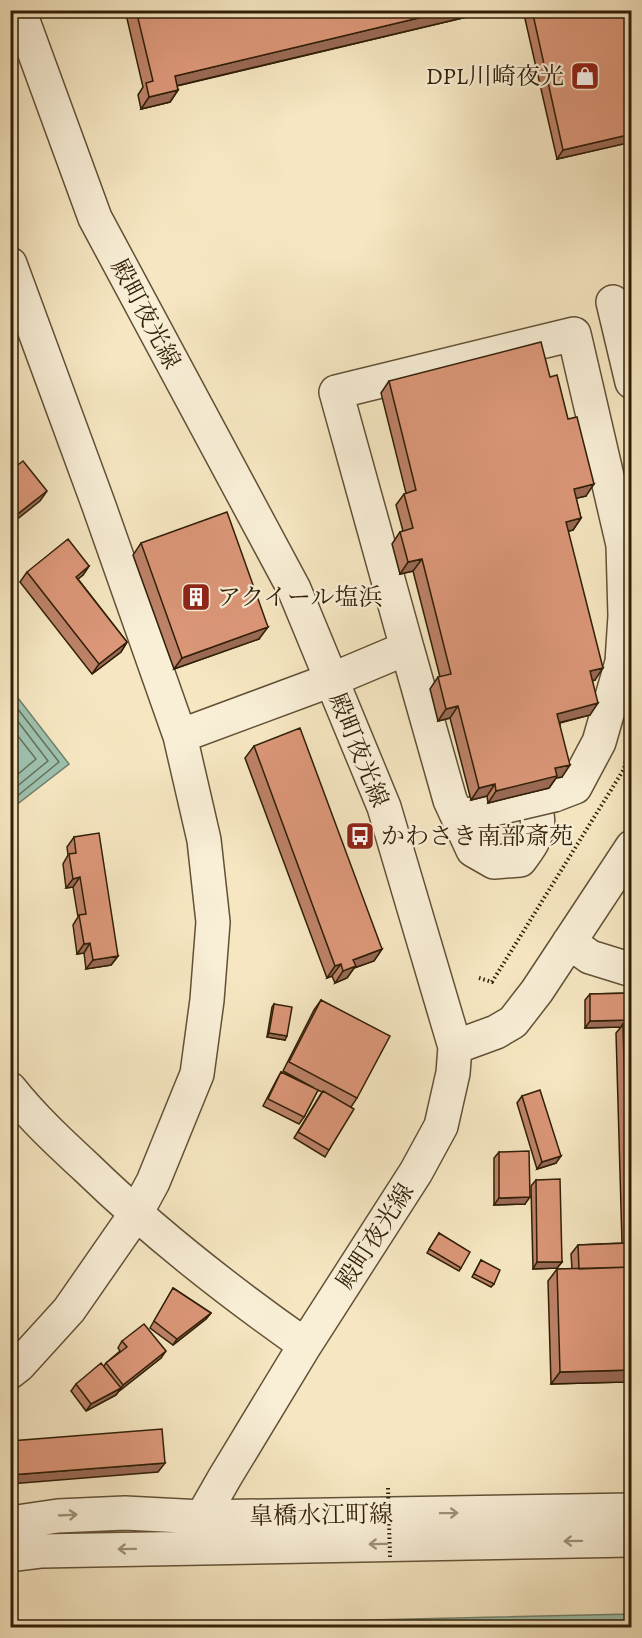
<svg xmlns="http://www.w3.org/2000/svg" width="642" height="1638" font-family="Alegreya,'Noto Serif JP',serif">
<rect width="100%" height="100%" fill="#f6e7c2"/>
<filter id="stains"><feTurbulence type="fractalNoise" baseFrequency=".00333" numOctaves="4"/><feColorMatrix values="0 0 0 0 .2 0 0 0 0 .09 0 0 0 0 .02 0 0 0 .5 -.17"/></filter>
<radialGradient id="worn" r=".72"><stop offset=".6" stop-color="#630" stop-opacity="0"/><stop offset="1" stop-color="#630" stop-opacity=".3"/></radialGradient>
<path fill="#9dc1ae" stroke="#71806b" stroke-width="1.5" d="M11 689 69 764 11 809H10Z
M632 1614 631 1628 324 1627V1621Z"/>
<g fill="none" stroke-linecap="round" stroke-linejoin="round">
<path stroke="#66705a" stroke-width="1.5" d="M10 699 59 762 10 802
M10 711 48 761 10 792
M10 726 36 759 10 781
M331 1628 632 1620"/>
<g stroke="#625136" stroke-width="36">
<path id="minor" d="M19 10 95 218 294 589 384 807 455 1047 453 1073 441 1126 416 1172 305 1345 225 1477 185 1547
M10 264 99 506 180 736 204 840 213 922 207 1000 197 1074 153 1182 135 1215 69 1310 19 1365 10 1372
M613 302 632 382
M407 648 336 392 574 334 623 545 625 616 622 662 599 742 575 787 554 795
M180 736 331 680 407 648 450 800 473 850 494 862 520 860C540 833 541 828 533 795
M458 817 520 803
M569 942 590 957 632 970
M455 1047 496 1032 513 1022 537 991 632 847
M10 1089C33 1118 60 1143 87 1168 154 1233 228 1291 305 1345
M10 1523 58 1516 125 1513 202 1517 632 1510
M10 1555 42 1551 632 1540"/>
</g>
<path stroke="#301f07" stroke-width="4" stroke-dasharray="1.5 3" stroke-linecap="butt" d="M479 978 492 982 624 769 627 755"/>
<use href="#minor" stroke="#f9efd7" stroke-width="33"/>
<g stroke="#625136" stroke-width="36" stroke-linecap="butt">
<path id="minor-bridge" d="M520 803 554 795"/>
</g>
<path stroke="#301f07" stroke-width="4" stroke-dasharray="1.5 3" stroke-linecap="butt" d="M388 1488 390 1557"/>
<use href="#minor-bridge" stroke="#f9efd7" stroke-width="33"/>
</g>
<path fill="#bd8268" stroke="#301f07" stroke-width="1.5" d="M125 10H481L479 14 177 86 178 90 170 102 141 109 138 95 143 87Z
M523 10H632V142L557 159Z
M550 377 586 496 576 498 581 518 573 530 568 531 595 680 592 681 590 715 560 723 562 777 556 778 549 788 488 803 487 796 471 800 450 718 438 721 430 689 438 677H440L413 571 400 574 392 544 400 532 403 531 396 505 404 494 406 493 381 393 389 381Z
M141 543 259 639 174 669 133 555Z
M89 566 83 575 78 579 127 642 121 652 92 674 20 582 27 572Z
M254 746 382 949 374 961 354 968 347 978 335 983 332 976 327 978 245 758Z
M74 837 118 956 111 965 86 969 84 953 77 954 73 925 78 917 73 887 66 888 63 864 68 855 67 847Z
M632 989V1402H625V1382L551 1384 548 1281 557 1269H572L571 1254 578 1245 622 1243 616 1033 621 1027 585 1028V1000L590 994 629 993Z
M321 1000 357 1098 351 1107 329 1150 325 1157 294 1138 322 1092 318 1090 304 1117 299 1124 263 1106 277 1079 281 1072 314 1088 283 1071 314 1010Z
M274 1004 285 1040 267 1037 272 1007Z
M522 1096 556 1163 537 1169 517 1103Z
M499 1152 525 1204 494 1205V1158Z
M536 1180 562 1262 557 1268 533 1269 531 1186Z
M439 1233 461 1268 459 1271 427 1253Z
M481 1260 494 1284 491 1287 472 1277Z
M173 1288 211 1313 206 1319 173 1345 150 1328Z
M122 1341 161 1358 118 1392 116 1395 86 1411 71 1391 76 1384 104 1366 106 1363 120 1351 118 1348Z"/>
<path fill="#9a6a55" stroke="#301f07" stroke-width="1.5" d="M452 10H481L479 14 167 88 175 76Z
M178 90 170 102 141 109 149 97Z
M632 134V142L557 159 563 150Z
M594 484 586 496 565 501 574 489Z
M47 491 40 501 10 525V520Z
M581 518 573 530 558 534 566 522Z
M422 559 413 571 400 574 408 562Z
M89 566 83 575 69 586 76 577Z
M268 627 259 639 174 669 182 658Z
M127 642 121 652 92 674 99 664Z
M603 668 595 680 582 683 590 671Z
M598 703 590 715 549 725 557 714Z
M458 706 450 718 438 721 446 709Z
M570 765 562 777 556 778 549 788 488 803 496 791 555 768Z
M495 784 487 796 471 800 479 788Z
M80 877 73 887 66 888 73 879Z
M90 943 84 953 77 954 84 944Z
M382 949 374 961 354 968 347 978 335 983 343 971 353 960Z
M118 956 111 965 86 969 93 960Z
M341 964 332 976 327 978 335 966Z
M632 1020V1027L623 1024 621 1027 585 1028 590 1021Z
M269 1033 287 1036 285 1040 267 1037Z
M561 1156 556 1163 537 1169 542 1162Z
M530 1197 525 1204 494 1205 499 1198Z
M537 1262H562L557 1268 533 1269Z
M211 1313 206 1319 173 1345 177 1339Z
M166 1351 161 1358 118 1392 123 1385Z
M632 1370V1372L625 1382 551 1384 560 1372Z
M121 1388 116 1395 86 1411 91 1404Z
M632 1393V1402H625Z
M165 1463 158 1472 10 1484V1475Z"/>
<path fill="#dc9779" stroke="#301f07" stroke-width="1.5" d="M136 10H452L175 76 178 90 149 97 146 83 153 81Z
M532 10H632V134L563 150Z
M541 342 550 377 557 375 568 419 577 417 594 484 574 489 581 518 566 522 603 668 590 671 598 703 557 714 570 765 555 768 557 776 496 791 495 784 479 788 458 706 446 709 438 677 451 674 422 559 408 562 400 532 413 528 404 494 416 490 389 381Z
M23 461 47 491 10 520V471Z
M227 512 268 627 182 658 141 543Z
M68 539 89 566 76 577 127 642 99 664 27 572Z
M300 728 382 949 353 960 356 966 343 971 341 964 335 966 254 746Z
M99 833 118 956 93 960 90 943 84 944 79 915 86 914 80 877 73 879 69 854 76 853 74 837Z
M632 993V1020L590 1021V994Z
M321 1000 390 1036 357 1098 289 1062Z
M274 1004 292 1007 287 1036 269 1033Z
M623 1024H632V1267L579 1269 578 1245 629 1243Z
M281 1072 318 1090 304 1117 268 1099Z
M540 1090 561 1156 542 1162 522 1096Z
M323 1091 354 1109 329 1150 298 1132Z
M529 1151 530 1197 499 1198V1152Z
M560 1179 562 1262H537L536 1180Z
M439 1233 470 1252 461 1268 429 1249Z
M481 1260 500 1270 494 1284 474 1274Z
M632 1267V1370L560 1372 557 1269Z
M173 1288 211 1313 177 1339 154 1321Z
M144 1324 166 1351 123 1385 106 1363 127 1347 122 1341Z
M101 1363 121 1388 91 1404 76 1384Z
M162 1429 165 1463 10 1475V1441Z"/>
<defs><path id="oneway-shaft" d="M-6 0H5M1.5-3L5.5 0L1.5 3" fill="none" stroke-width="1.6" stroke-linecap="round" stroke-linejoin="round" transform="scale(1.5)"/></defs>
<g stroke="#9f9179">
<use href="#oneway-shaft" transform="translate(449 1513) rotate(-1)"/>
<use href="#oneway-shaft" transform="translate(68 1515) rotate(-3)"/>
<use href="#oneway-shaft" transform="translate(573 1541) rotate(179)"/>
<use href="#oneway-shaft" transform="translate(378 1544) rotate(179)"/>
<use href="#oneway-shaft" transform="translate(127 1549) rotate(179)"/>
</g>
<defs>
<g id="shop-square" transform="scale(1.5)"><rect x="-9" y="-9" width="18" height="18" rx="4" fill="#8f2418" stroke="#f9efd7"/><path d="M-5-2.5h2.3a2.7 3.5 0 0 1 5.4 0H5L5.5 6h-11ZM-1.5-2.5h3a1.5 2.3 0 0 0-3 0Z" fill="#fff"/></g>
<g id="building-square" transform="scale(1.5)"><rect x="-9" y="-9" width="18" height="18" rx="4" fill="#8f2418" stroke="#f9efd7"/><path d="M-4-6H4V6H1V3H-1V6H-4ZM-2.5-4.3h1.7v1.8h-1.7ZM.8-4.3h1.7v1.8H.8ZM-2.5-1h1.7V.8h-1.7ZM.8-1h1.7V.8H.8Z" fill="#fff"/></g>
<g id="bus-square" transform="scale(1.5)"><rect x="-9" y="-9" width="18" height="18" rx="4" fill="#8f2418" stroke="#f9efd7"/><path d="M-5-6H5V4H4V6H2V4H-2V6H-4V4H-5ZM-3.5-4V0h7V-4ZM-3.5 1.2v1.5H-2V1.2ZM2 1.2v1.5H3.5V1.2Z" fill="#fff"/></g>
</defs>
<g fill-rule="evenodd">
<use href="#shop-square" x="585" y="76"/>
<use href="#building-square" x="196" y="597"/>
<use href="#bus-square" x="360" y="836"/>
</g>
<g text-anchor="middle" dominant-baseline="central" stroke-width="4.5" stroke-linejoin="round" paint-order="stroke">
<g font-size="24" fill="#301f07" stroke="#f9efd7" text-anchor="start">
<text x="564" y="76" text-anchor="end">DPL川崎夜光</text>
<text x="217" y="597">アクイール塩浜</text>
<text x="381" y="836">かわさき南部斎苑</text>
</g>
<g font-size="24" fill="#301f07" stroke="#f9efd7">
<text transform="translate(146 314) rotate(62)">殿町夜光線</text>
<text transform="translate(359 750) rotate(68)">殿町夜光線</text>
<text transform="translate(375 1236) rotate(-57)">殿町夜光線</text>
<text transform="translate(321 1515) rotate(-1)">皐橋水江町線</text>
</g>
</g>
<rect width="642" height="1638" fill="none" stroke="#f6e7c2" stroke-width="36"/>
<rect x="12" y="12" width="618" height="1614" fill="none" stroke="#301f07" stroke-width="3"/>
<rect x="18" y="18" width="606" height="1602" fill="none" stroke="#301f07" stroke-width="1.5"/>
<rect width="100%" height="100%" filter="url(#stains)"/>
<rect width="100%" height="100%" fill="url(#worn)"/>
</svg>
